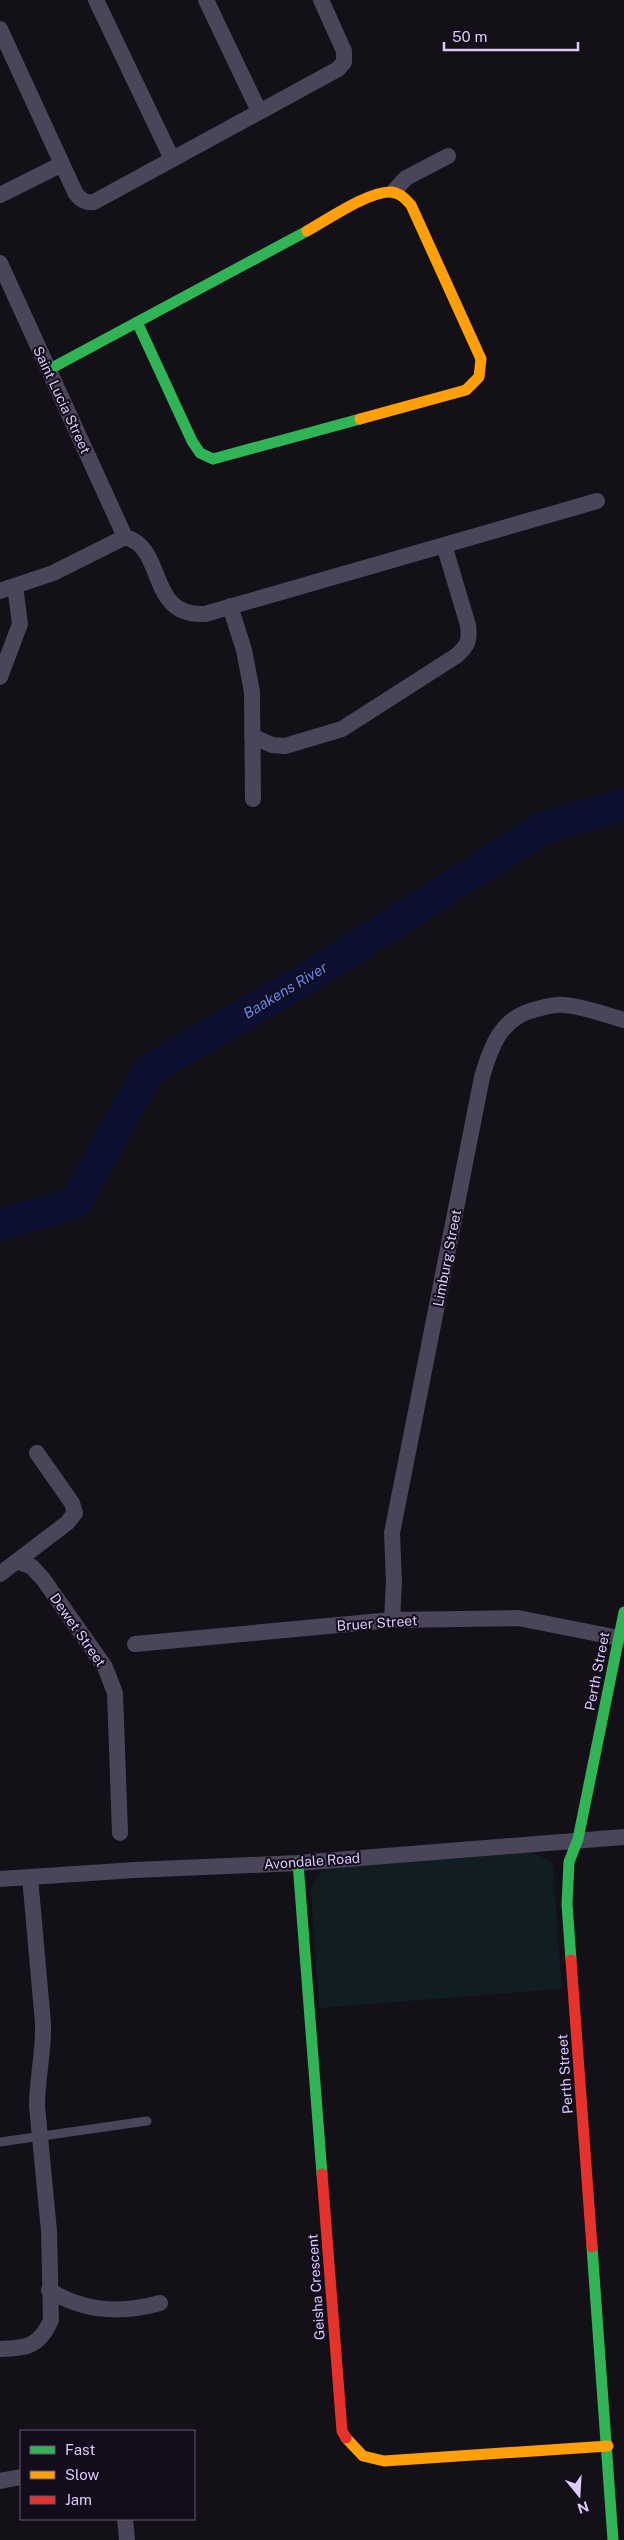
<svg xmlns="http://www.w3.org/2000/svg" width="624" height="2540" font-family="'Public Sans',sans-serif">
<rect width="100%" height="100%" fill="#131018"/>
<path fill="#101e22" d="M531 1852 548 1860 553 1867 562 1989 319 2008 311 1891C313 1878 321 1871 333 1867Z"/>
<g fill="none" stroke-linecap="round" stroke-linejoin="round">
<path stroke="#0d1031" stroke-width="32" d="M0 1225 75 1203 149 1070 315 973 543 828 624 804"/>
<path stroke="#4a4558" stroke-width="9" d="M0 2142 147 2121"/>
<path stroke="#4a4558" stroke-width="16" d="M96 0 172 159
M206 0 259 111
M0 29 75 192C80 200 85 203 94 202L338 69 344 62V51L321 0
M394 191 406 178 448 156
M0 195 62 164
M0 263 125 537
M125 537C167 548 146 617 205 614L597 501
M0 591 53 573 125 537
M230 606 244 650 252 692 253 799
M0 677 20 624 15 586
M252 736 272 745 285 746 342 729 456 656C468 646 470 640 468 625L444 545
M17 1561 32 1567 43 1579 105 1667 115 1693 120 1833
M0 1574 67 1523 75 1513 72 1503 37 1453
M392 1620 394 1582 392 1533 482 1077C491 1046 501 1017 537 1009 545 1007 555 1004 564 1005 583 1006 605 1015 624 1020
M135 1644 392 1620 518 1618 619 1638
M0 1879 135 1870 298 1863 624 1837
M49 2290C84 2312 121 2314 160 2303
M0 2349C27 2348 39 2347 51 2320L49 2231 37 2106C37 2078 44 2052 43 2023L30 1877
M0 2481 21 2477
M125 2519 127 2540"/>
<path stroke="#30b455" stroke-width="11" d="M137 322 192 441 200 453 213 459 360 419
M48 370 307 231
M298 1863 322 2174
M571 1960 567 1904 569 1862 578 1839 624 1612
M592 2247 613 2540"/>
<path stroke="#ff9f0a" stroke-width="11" d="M307 231C327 220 370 190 392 192 400 193 406 199 411 205L481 359 479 377 466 390 360 419
M346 2438 363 2456 384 2461 608 2446"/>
<path stroke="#e5322d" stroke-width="11" d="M571 1960 592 2247
M322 2174 342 2431 346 2438"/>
</g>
<g text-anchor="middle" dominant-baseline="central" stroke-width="4" stroke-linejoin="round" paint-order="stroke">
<g font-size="14" fill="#ddcafb" stroke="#130c1b">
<text transform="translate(62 400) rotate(65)">Saint Lucia Street</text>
<text transform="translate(447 1258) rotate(-79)">Limburg Street</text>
<text transform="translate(377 1623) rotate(-4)">Bruer Street</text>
<text transform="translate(78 1630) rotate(55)">Dewet Street</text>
<text transform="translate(597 1671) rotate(-79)">Perth Street</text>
<text transform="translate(312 1861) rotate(-4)">Avondale Road</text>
<text transform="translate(565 2074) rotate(-94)">Perth Street</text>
<text transform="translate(316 2287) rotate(-94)">Geisha Crescent</text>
</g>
<g font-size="15" font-style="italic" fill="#6189f3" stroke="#130c1b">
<text transform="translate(285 990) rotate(-31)">Baakens River</text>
</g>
</g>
<rect x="20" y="2430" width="175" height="90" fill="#130c1b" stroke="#645875"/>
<rect x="30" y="2446" width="25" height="8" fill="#30b455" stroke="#645875"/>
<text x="65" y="2455" font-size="15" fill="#ddcafb">Fast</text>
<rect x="30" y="2471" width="25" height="8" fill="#ff9f0a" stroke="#645875"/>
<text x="65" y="2480" font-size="15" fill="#ddcafb">Slow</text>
<rect x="30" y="2496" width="25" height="8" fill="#e5322d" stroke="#645875"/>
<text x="65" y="2505" font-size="15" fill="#ddcafb">Jam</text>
<g transform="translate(579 2495) rotate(162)" stroke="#130c1b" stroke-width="4" paint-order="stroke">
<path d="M0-4L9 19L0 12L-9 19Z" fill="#ddcafb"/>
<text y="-8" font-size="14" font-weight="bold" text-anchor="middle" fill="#ddcafb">N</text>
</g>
<path d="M444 42v8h134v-8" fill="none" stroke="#ddcafb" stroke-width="2.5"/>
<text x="452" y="42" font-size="15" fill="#ddcafb" stroke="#130c1b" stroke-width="4" paint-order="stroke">50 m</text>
</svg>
